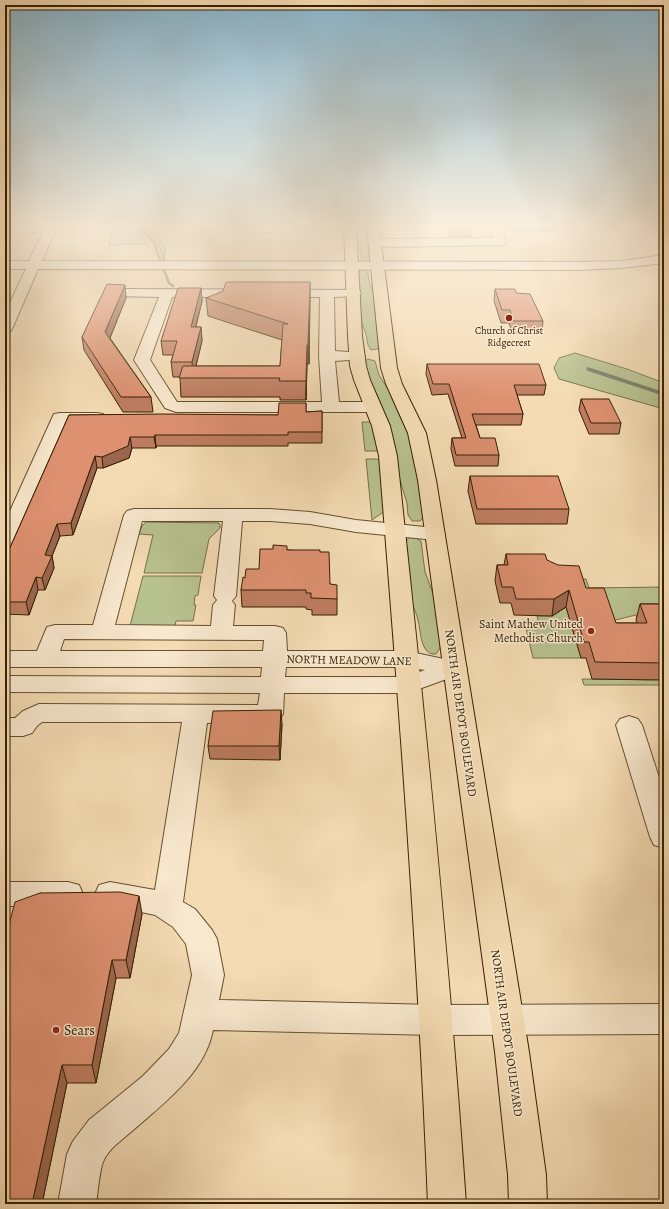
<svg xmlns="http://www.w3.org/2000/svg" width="669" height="1209" font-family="Alegreya,serif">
<rect width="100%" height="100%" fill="#f4dbb3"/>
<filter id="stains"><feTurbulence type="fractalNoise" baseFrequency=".005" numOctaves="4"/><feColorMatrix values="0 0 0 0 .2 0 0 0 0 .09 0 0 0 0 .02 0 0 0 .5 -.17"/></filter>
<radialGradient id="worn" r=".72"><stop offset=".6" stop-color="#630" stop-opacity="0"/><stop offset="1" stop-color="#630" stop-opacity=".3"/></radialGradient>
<path fill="#b8c190" stroke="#767048" d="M113 227H135L148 244 109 245Z
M141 227H148L165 248 164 263 160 248Z
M355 227H364L369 241 371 261 369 263H364L361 261V253L356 247Z
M360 270H365L368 273 369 282 374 294 380 347 377 349 371 350 368 345 366 334 361 321 357 274Z
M575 353 627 369 664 383V409L559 379 554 368 559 358Z
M368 359 375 361 379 375 398 405 412 437 424 516 420 521H412L408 515 407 503 367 374 365 361Z
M362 422H373L380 448 377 451H365Z
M366 459H377L380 461 385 511 372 520Z
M146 522 219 523 220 525V528L209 539 202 573H144L153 535 139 534 142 526Z
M410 537H414L421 541 425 572 434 596 442 645 436 654C420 656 421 630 418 620 417 613 412 606 411 599 408 580 408 560 406 541Z
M143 576H201L198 595 195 596 194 605H196L193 621H176L175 626H130Z
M580 579H586L589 588 664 587V620H638L636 615 607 622 588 604Z
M566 607 581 658H533L526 628H540L537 616H552Z
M582 679 664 680V685H584Z"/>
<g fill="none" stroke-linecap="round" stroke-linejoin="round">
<path stroke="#737d68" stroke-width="2.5" d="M138 227 154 243 161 263
M164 270 169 283 173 286"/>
<path stroke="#737d68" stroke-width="3.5" d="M588 369 664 394"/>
<g stroke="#654f2d" stroke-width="2">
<path id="minor" d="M5 227H55L56 229 42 261 578 262 621 261 664 255V263L621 268 578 270 38 269 12 329 10 332 5 333V313L26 269H5V261H29L43 232H5Z
M204 227H288C280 236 224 231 210 230Z
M488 227H500L506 242 504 245 389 247 371 244 369 241 371 238 375 237 389 239 493 238Z
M119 289 359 290 361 293 359 296 334 297 335 351 362 353 365 356 362 359 335 361 339 402H373L379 403 381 407 379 411 373 412H176L165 408 134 360 159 297 114 296 112 293 114 290ZM172 297H320L319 356 322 402H177L150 360Z
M60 413H97L103 414 105 418 103 422 97 423H66L15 545 12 549 5 551V522L52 418 54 414Z
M134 509H270L310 512 356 520 435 528 442 530 445 534 442 538 435 540 356 532 310 524 270 521H242L236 596 232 601 235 605 233 626H275L283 628 286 633 287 651H406L463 663 467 668 463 673 408 693H284L283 714 279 720 270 723H207L183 902 195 909 212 930 217 939 224 975 219 1000 437 1005 664 1004V1034L437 1035 213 1030C205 1073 163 1104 132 1131 123 1139 108 1149 103 1162 99 1173 98 1192 96 1204H58L67 1154 73 1141 89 1120 143 1076 169 1049 179 1033 192 975 186 944 173 927 155 915 99 903 95 894 99 885 110 882 155 890 182 722H42L37 726 32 733 23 736H5V718H15L23 711 39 704 258 705 260 693 5 692V676L261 677 262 667H5V651H37L47 627 55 625H93L124 515 127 511ZM142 521H223L214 596 217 600 213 605 211 626 115 625ZM64 639 264 640 263 651H60ZM286 667H406L425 670 406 677H285Z
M629 716 638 719 642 725 664 793V848L654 845 650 837 616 725 620 719Z
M5 882H68L79 885 83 894 79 903 68 906H5Z"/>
</g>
<g stroke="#352000" stroke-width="2">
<path id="major" d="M344 227H356L362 336 366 366 370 380 390 426 397 456C424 705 449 954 466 1204H428C418 954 399 705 379 456L372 426 354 380 350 366 348 336Z
M367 227H379L397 368 402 384 426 433 436 480 529 1052 546 1175 547 1204H509L508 1175 495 1052 418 480 408 433 386 384 381 368Z"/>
</g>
<use href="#minor" fill="#f8e8ce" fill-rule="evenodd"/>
<use href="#major" fill="#f4dbb3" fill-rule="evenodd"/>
</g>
<path fill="#bf7d61" stroke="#352000" d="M447 227H472L471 237H450Z
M508 227H561L560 231H509Z
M201 288 202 301 196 327H201L202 341 196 366H280L282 340 208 316 206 298H310L309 364H307L306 400H280V397H181L180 377H173L171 362 173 355H163L161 341Z
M495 289 516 293 543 321 542 333H512L509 323H501L494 301Z
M126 298 110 338 151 397 153 412H123L84 350 82 337Z
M427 364 546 385 544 395H517L523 414 521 425H476L480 438 499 455 498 466H455L451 449 452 438H462L448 394 432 395 426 374Z
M581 399 621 423 619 434H589L579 410Z
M306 403V412L322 411V443H288V446H156V448H132L129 458 103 468H97L73 535 60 536 52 556 54 568 45 590H38L29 615 5 614V559L69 415H278Z
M470 476 569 509 567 524H476L468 491Z
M287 550 320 552 330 584 337 599V615H312V610L306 609V607H242L241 590 245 578 259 569Z
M506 554 547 560 586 588 616 623H637L636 620 640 604H664V680L592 679 586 658H581L566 607 552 616 514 615 511 603H500L495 581 497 565H504Z
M282 724 280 760 210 759 208 746Z
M40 893 142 914 130 978H116L96 1083H67L42 1204H5Z"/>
<path fill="#9b664f" stroke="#352000" d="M310 282V298L309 364 308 345Z
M125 285 126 298 107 345 105 332Z
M201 288 202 301 192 341 191 327Z
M201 327 202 341 193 377 192 362Z
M307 345V364L306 400V381Z
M155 435 156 446V448L154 437Z
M130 437 132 448 129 458 103 468 102 457Z
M95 456 97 468 73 535 71 523Z
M57 524 60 536 52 556 54 568 45 590 42 578 45 555Z
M36 577 38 590 29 615 26 602Z
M569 590 566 607 552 616 554 599Z
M281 710 282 724 280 760 279 746Z
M139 896 142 914 130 978 126 960Z
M112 960 116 978 96 1083 92 1065Z
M62 1065 67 1083 42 1204H32Z"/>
<path fill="#de9171" stroke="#352000" d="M226 282H310L308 345H307L306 381H279L280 378H179L183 366H280L283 324H288L206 298 223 291Z
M107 284 125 285 105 332 151 397H121L82 337Z
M178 288H201L191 327H201L192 362H171L177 341H161Z
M495 289H515L516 293 530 294 543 321H513L510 310H502Z
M427 364H539L546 385H514L523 414H472L480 438H495L499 455H456L452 438H466L449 384H433Z
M581 399H609L621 423H591Z
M279 403H306V412L322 411V432H288V435H155L154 437H130L128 446 102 457 95 456 71 523 57 524 45 555 52 556 42 578 36 577 26 602H5V559L69 415 161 414 278 415Z
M470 476H558L569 509H477Z
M273 545 287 546V550H320V552H329L330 584 337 585V599L311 598V593H306V590H241L243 577 245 578 246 569H259L260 549H273Z
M506 554H545L547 560 558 565 579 566 586 588H604L616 623H647L640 604H664V652H663L664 653V663L595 662 589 642H584L569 590 554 599H516L513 587H502L497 565H508Z
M281 710 279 746H208L213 711Z
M120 892 139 896 126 960H112L92 1065H62L32 1204H5V940L15 902 40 893Z"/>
<linearGradient id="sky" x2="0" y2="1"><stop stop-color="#89b7d0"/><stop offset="0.57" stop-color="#faefdd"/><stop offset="1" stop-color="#faefdd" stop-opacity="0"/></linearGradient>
<rect width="669" height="397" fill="url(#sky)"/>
<g fill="#8f2418" stroke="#f8e8ce" stroke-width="1.5">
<circle cx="509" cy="318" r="4"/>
<circle cx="591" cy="631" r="4"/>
<circle cx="56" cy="1030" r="4"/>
</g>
<g text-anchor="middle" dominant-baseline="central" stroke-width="3" stroke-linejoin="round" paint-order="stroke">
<g font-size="10" fill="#352000" stroke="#f8e8ce">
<text x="509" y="330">Church of Christ<tspan x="509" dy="12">Ridgecrest</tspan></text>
</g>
<g font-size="12" fill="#352000" stroke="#f8e8ce" text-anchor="end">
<text x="583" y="624">Saint Mathew United<tspan x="583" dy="14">Methodist Church</tspan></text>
</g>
<g font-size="12" fill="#352000" stroke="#f8e8ce">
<text transform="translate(349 660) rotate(1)">NORTH MEADOW LANE</text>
<text transform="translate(461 713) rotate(82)">NORTH AIR DEPOT BOULEVARD</text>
<text transform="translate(507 1033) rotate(82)">NORTH AIR DEPOT BOULEVARD</text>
</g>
<g font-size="14" fill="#352000" stroke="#f8e8ce" text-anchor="start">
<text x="64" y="1030">Sears</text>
</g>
</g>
<rect width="669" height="1209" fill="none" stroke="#f4dbb3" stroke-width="20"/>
<rect x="6" y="6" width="657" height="1197" fill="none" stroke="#352000" stroke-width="2"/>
<rect x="10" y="10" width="649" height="1189" fill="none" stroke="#352000"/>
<rect width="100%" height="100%" filter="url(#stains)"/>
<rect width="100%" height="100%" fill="url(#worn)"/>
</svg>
